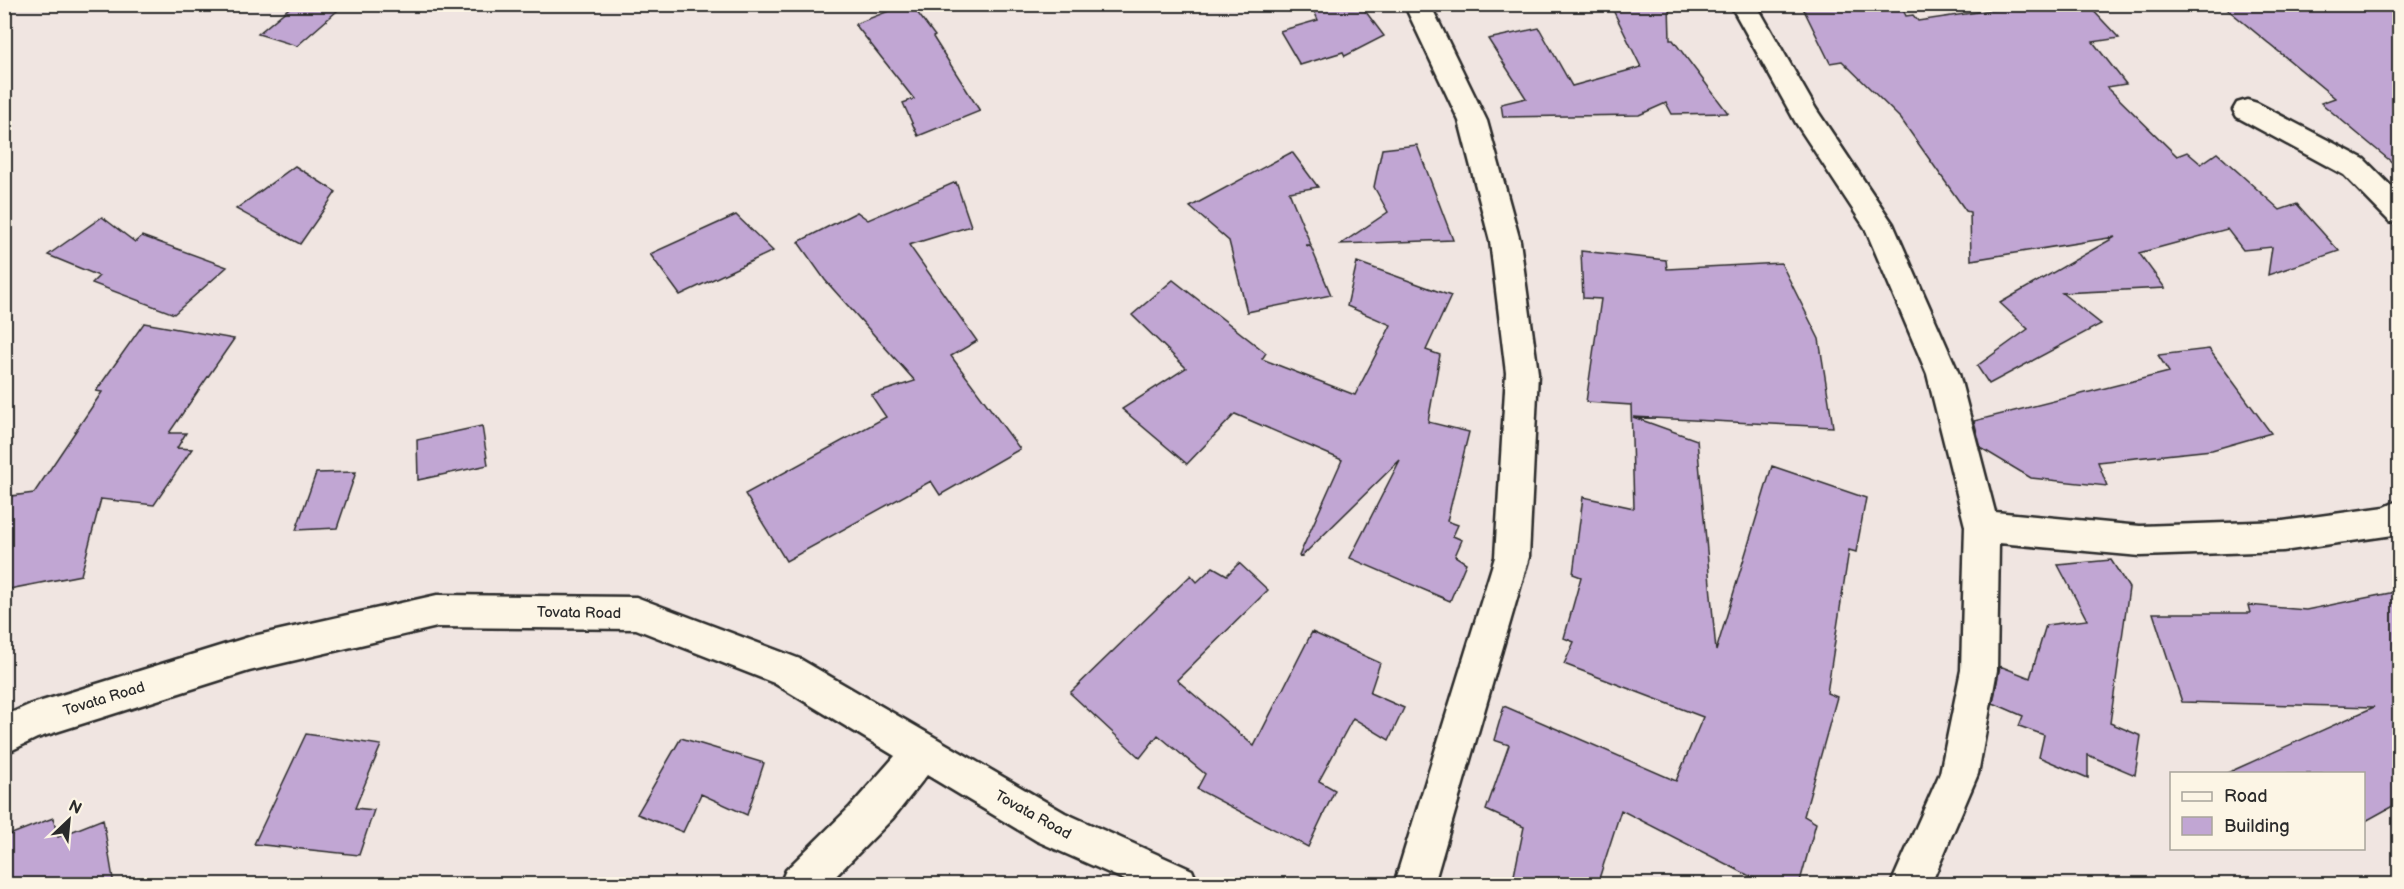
<svg xmlns="http://www.w3.org/2000/svg" width="2404" height="889" font-family="'Balsamiq Sans',sans-serif">
<rect width="100%" height="100%" fill="#f0e5e1"/>
<filter id="ink" filterUnits="userSpaceOnUse"><feTurbulence type="fractalNoise" baseFrequency=".0167" numOctaves="2"/><feDisplacementMap in="SourceGraphic" scale="12" xChannelSelector="R" yChannelSelector="G"/><feConvolveMatrix kernelMatrix="1 2 1 2 8 2 1 2 1" color-interpolation-filters="sRGB"/></filter>
<g filter="url(#ink)">
<path fill="#c1a6d3" stroke="#2b2b2b" stroke-width="1.5" d="M294 4H345L297 46 258 34Z
M907 4H911L935 36 933 37 980 111 918 136 903 103 914 99 855 24Z
M1311 4H1360L1384 36 1345 56 1343 52 1300 65 1280 31 1318 20Z
M1610 4H1669L1670 40H1673L1728 113 1672 114 1666 103 1639 115 1503 117 1501 104 1526 98 1488 39 1539 28 1572 86 1641 67Z
M1801 4H1900L1906 16 1913 15 1918 21 2032 4H2087L2119 38 2093 42 2126 84 2107 87 2177 156 2187 152 2201 164 2217 153 2280 210 2297 204 2339 251 2268 275 2272 247 2243 250 2227 229 2139 253 2165 288 2062 293 2101 324 1989 384 1977 366 2028 329 2000 303 2115 237 1971 260 1970 212 1966 211 1901 119 1842 61 1830 63Z
M2221 4H2400V169L2321 103 2335 98Z
M1417 145 1453 240 1341 244 1388 212 1374 187 1382 149Z
M1292 152 1318 187 1289 192 1311 245H1306L1311 247 1331 295 1247 312 1229 241 1190 207Z
M295 166 336 192 300 244 236 209Z
M956 182 971 226 909 245 977 341 951 356 1020 449 940 495 931 481 786 561 745 494 886 417 871 395 915 381 825 280 798 242 857 212 868 220Z
M736 215 773 251 680 295 650 254Z
M102 217 135 242 142 236 227 267 174 314 92 283 99 276 48 255Z
M1581 251 1666 260 1667 269 1781 263 1819 339 1833 427 1633 417 1697 440 1716 651 1772 466 1866 498 1856 552 1849 550 1827 693 1837 697 1804 816 1816 823 1799 885H1767L1621 810 1597 885H1512L1524 827 1486 810 1509 745 1494 740 1504 706 1676 781 1703 717 1564 664 1574 642 1564 638 1581 577 1573 574 1583 497 1634 508 1631 405 1586 402 1601 299 1583 298Z
M1357 262 1451 296 1426 350 1440 355 1428 422 1469 432 1447 521 1458 525 1453 536 1462 540 1455 556 1466 563 1450 601 1350 558 1400 460 1301 557 1299 556 1342 460 1235 414 1187 464 1122 409 1186 368 1132 315 1173 280 1266 353 1262 359 1355 395 1391 325 1347 306Z
M144 323 234 339 169 433H186L177 448 192 449 154 505 101 499 81 575 4 590V497L34 493 102 392 96 391Z
M2209 349 2271 433 2212 450 2098 462 2107 486 2031 478 1981 448 1974 421 2169 372 2158 355Z
M482 426 488 465 418 480 417 440Z
M356 472 337 528 296 530 316 473Z
M2111 560 2129 588 2110 723 2141 736 2135 775 2088 755V778L2039 757 2044 735 2019 726 2023 716 1993 703 2000 666 2030 678 2046 625 2087 620 2058 565Z
M1239 563 1268 590 1177 680 1254 746 1312 632 1380 663 1370 693 1404 708 1389 740 1353 718 1319 781 1335 790 1308 847 1197 789 1205 774 1158 735 1140 758 1070 693 1191 575 1197 582 1213 567 1227 575Z
M2400 591V802L2364 822V774H2225L2374 707 2182 702 2153 613H2250L2248 605 2306 610Z
M306 734 381 745 355 808 374 810 359 855 254 844Z
M681 738 764 763 747 815 701 794 683 832 637 814Z
M53 818 58 837 103 819 114 885H4V837Z"/>
<g fill="none" stroke-linecap="round" stroke-linejoin="round">
<g stroke="#2b2b2b" stroke-width="5">
<path id="minor" d="M1404 4H1430L1487 121 1520 241 1538 373 1529 557 1434 884H1394L1495 557 1506 373 1490 241 1459 121Z
M1730 4H1756L1816 109 1893 224 1959 374 1995 512 2140 526 2283 521 2385 507 2400 500V534L2283 551 2140 556 1999 543 1997 670 1978 774 1931 884H1891L1940 773 1961 670 1965 526 1927 374 1865 228 1796 123Z
M2247 100 2257 103 2364 159 2400 195V225L2390 222 2344 175 2237 117 2233 110 2237 103Z
M437 595 636 597 787 654 800 659 1065 813 1192 870 1198 884H1134L1037 841 927 775 893 818 828 884H780L786 870 850 807 895 756 774 683 636 629 437 627 249 671 37 738 4 754V716L29 705 249 637Z"/>
</g>
<use href="#minor" fill="#fcf5e5" fill-rule="evenodd"/>
</g>
</g>
<g text-anchor="middle" dominant-baseline="central" stroke-width="6" stroke-linejoin="round" paint-order="stroke">
<g font-size="15" fill="#2b2b2b" stroke="#fcf5e5">
<text transform="translate(579 613) rotate(1)">Tovata Road</text>
<text transform="translate(104 699) rotate(-17)">Tovata Road</text>
<text transform="translate(1033 815) rotate(29)">Tovata Road</text>
</g>
</g>
<rect width="2404" height="889" fill="none" stroke="#fcf5e5" stroke-width="24"/>
<rect x="12" y="12" width="2380" height="865" fill="none" stroke="#2b2b2b" stroke-width="2" filter="url(#ink)"/>
<rect x="2170" y="772" width="195" height="78" fill="#fcf5e5" stroke="#a8a49b" stroke-width="1.5"/>
<rect x="2182" y="792" width="30" height="9" fill="#fcf5e5" stroke="#a8a49b" stroke-width="1.5"/>
<text x="2224" y="802" font-size="18" fill="#2b2b2b">Road</text>
<rect x="2182" y="817" width="30" height="18" fill="#c1a6d3" stroke="#a8a49b" stroke-width="1.5"/>
<text x="2224" y="832" font-size="18" fill="#2b2b2b">Building</text>
<g transform="translate(69 820) rotate(26)" stroke="#fcf5e5" stroke-width="4.5" paint-order="stroke">
<path d="M0-4.5L10 22L0 15L-10 22Z" fill="#2b2b2b"/>
<text y="-9" font-size="16" font-weight="bold" text-anchor="middle" fill="#2b2b2b">N</text>
</g>
</svg>
